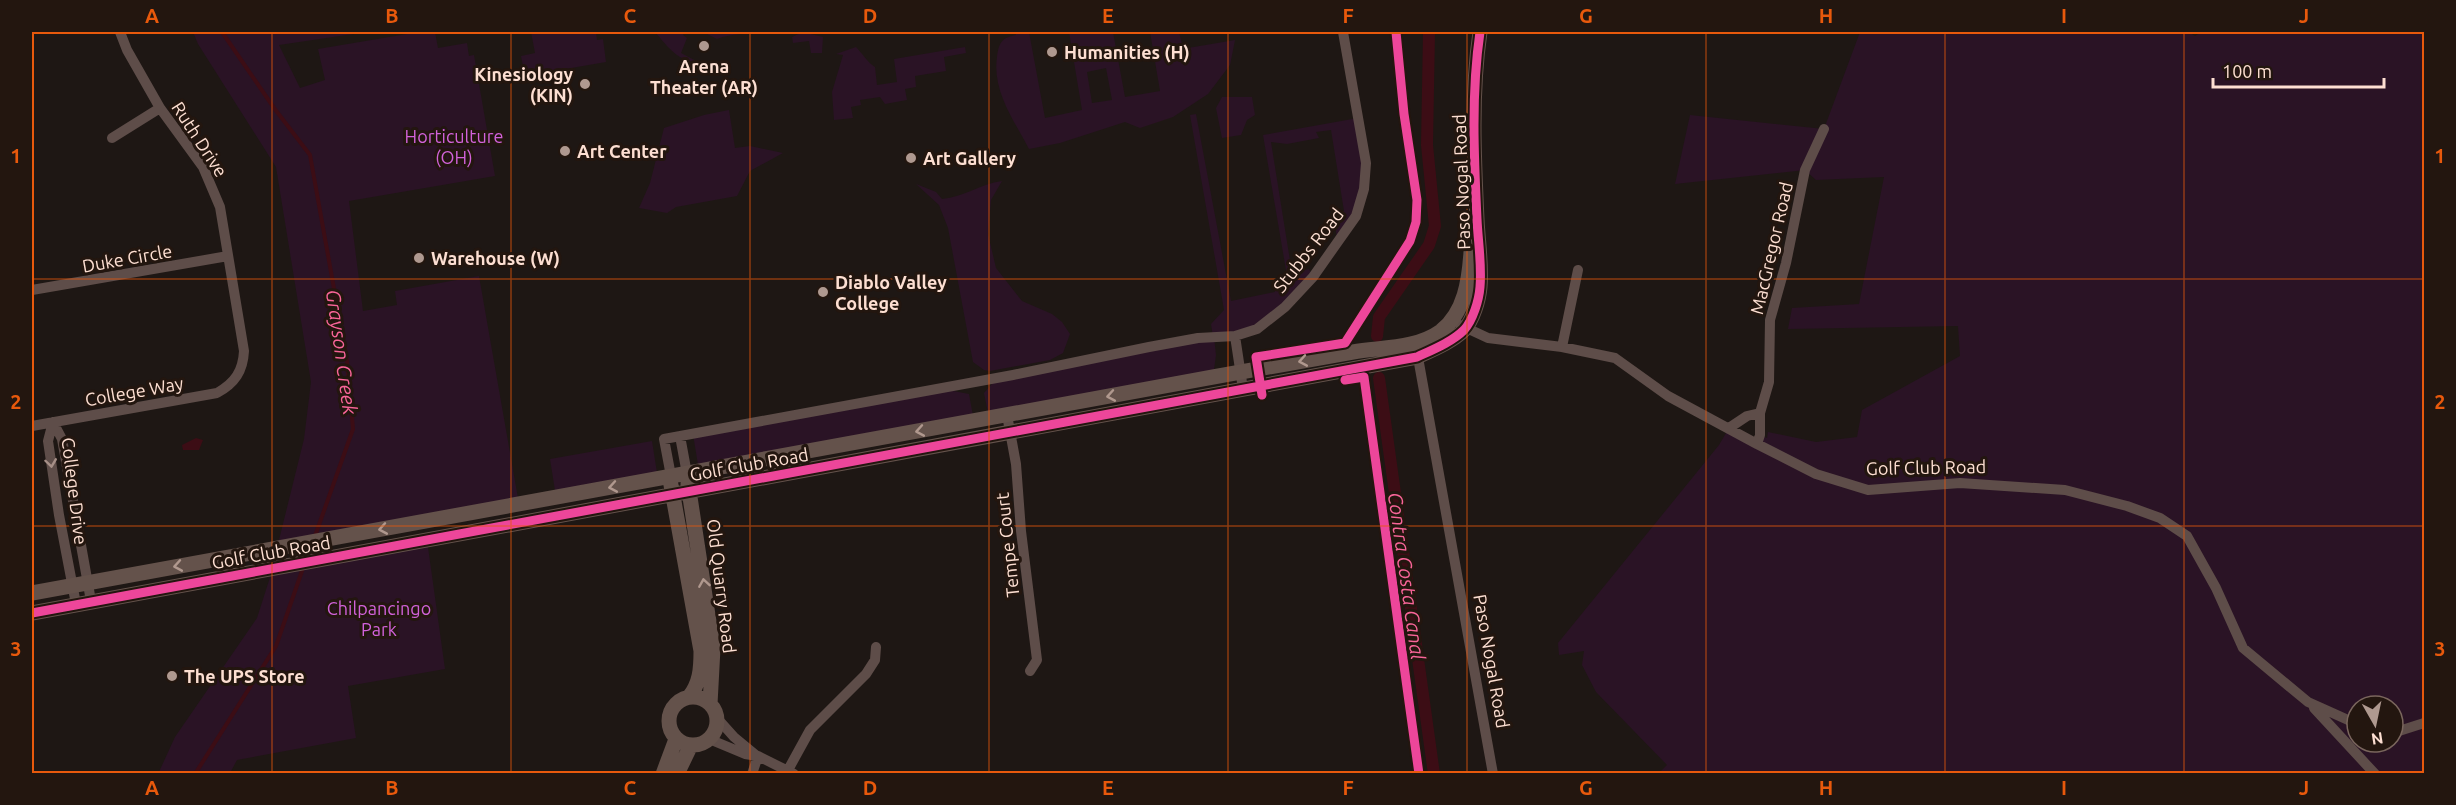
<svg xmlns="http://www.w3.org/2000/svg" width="2456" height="805" font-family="Ubuntu,sans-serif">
<rect width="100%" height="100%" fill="#1e1714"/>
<path fill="#2a1325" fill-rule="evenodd" d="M193 32H367L279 45 300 88 325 80 318 49 419 32H435L438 48 467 43 469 56 474 55 495 176 349 201 363 311 397 305 395 291 479 276 519 504 277 548 304 439 311 382 276 167 198 44Z
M531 32H596L597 40 603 39 606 62 525 76 521 56 535 53Z
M655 32H685L683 35 687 38 681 53 700 63C677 61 669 48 655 32Z
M703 32H767C750 34 733 33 717 39Z
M803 32 823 37 822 53H811L809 41 793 43 792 37Z
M1015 32H1029L1045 118 1082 110 1069 32H1113L1125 97 1160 91 1150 32H1179L1182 44 1173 46 1175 56 1187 54 1188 48 1235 40 1230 65 1208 94 1173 117 1140 128 1125 122 1060 143 1029 149C1014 120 992 91 997 57 999 43 1001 38 1016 35ZM1106 68 1112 100 1092 103 1087 72Z
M1860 32H2189L2195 36 2202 32H2424V773H1659L1667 765 1596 692 1582 665 1584 651 1559 655 1558 643 1719 445 1729 428 1757 444 1760 435 1767 438 1768 432 1816 442 1857 437 1862 410 1960 356 1958 326 1788 329 1792 308 1859 304 1884 177 1816 180 1805 170 1675 184 1690 115 1824 129ZM2357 706H2393V742H2357Z
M856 47C863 54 867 62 875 67L877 85 897 82 894 59 965 47 966 53 944 57 946 71 915 76 916 87 905 89 907 100 885 104 880 97 860 100 861 105 851 107 853 118 834 120 832 92 843 55 836 54Z
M1222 97H1252L1255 115 1247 120 1241 135 1222 138 1216 108Z
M729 110 735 148 750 146 783 153 750 171 737 196 676 207 667 213 639 208 650 183 664 128 704 115Z
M1196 114 1231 301 1275 292 1274 285 1288 282 1263 135 1358 118 1364 189 1338 244 1333 214 1344 211 1331 130 1316 132 1319 138 1287 144 1271 142 1292 273 1309 269 1313 277 1257 329 1214 337 1216 355 1213 377 989 418 984 393 997 378 1213 337 1211 324 1224 310 1190 115Z
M1002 181 991 200 988 234 996 268 1022 301 1052 314 1062 322 1070 334 1063 353 1050 360 990 371 984 370 973 362 948 228 939 205 916 184 936 192 942 199C964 197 980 184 1002 181Z
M938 388 969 394 974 421 699 471 693 434Z
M652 441 658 479 556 497 550 459Z
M427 540 445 669 348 686 356 738 237 760 230 773 158 774 175 737 257 618 273 568Z"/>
<path fill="#3c0d15" d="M196 438 203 440 199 450H183L182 445Z"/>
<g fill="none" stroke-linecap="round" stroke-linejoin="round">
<path stroke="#3c0d15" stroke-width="4" d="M222 32 274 108 310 155 347 361 353 429 315 536
M195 774 276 646 303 568"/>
<path stroke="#3c0d15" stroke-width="12" d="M1377 336 1379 317 1429 245 1435 226 1427 145 1429 32
M1379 378 1434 774"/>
<path stroke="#5e4d49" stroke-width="10" d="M112 138 160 108
M32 290 228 256
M1460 325 1488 338 1562 347 1615 358 1668 396 1757 444 1816 474 1868 490 1960 483 2065 490 2127 506 2160 518 2187 536 2216 588 2243 648 2308 702 2357 724
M1235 336 1243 389
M1562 347 1578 270
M1417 352 1493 774
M1760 413 1769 382 1770 320 1786 263 1805 170 1824 129
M1007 415 1016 464 1021 531 1037 660 1030 671
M32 426 217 393C235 383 243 371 244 351L220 207 203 167 160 108 127 50 120 32
M1729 428 1747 416 1760 413V435L1757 444
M680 436 687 474
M671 476 664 439 1013 375 1149 347 1198 338 1235 336 1257 329 1285 307 1313 277 1356 216 1364 189 1366 163 1343 32
M76 604 59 515 48 441 53 422 62 439 91 601
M2314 708 2375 774
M717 718 734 737 757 756
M2393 730 2399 731 2424 723
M709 739 745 754 758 756 794 774
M788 770 810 730 866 674 875 660 876 647
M752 774 758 756"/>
<path stroke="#64524b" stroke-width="15" d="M688 484 713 648 710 704
M671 485 701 651C701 669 700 683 689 697
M32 593 1213 377C1260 369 1306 360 1353 352 1382 347 1416 349 1441 331 1465 312 1469 280 1471 252
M32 613 1417 357C1432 350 1452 342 1464 330 1473 320 1479 300 1480 287 1482 264 1478 242 1477 219 1474 157 1471 93 1480 32
M669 721a24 24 0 1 1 48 0a24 24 0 1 1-48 0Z
M663 774 676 739
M677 774 691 745"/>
<g stroke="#23160f" stroke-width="13">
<path id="cycleway" d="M1345 380 1364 377 1419 774
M1262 395 1256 357 1345 343 1410 241 1416 222 1417 200 1404 114 1396 32
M32 613 1417 357C1432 350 1452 342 1464 330 1473 320 1479 300 1480 287 1482 264 1478 242 1477 219 1474 157 1471 93 1480 32"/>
</g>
<use href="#cycleway" stroke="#ed469a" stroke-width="9"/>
</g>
<defs><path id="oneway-chevron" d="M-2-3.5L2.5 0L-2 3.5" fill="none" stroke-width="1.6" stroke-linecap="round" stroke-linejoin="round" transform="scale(1.5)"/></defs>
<g stroke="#b0988e">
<use href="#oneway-chevron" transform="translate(1303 361) rotate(170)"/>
<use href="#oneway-chevron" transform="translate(1111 396) rotate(170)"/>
<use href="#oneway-chevron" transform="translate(920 431) rotate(170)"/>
<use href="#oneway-chevron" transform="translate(613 487) rotate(170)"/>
<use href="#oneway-chevron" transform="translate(383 529) rotate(170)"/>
<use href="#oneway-chevron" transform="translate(178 566) rotate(170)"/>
<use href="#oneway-chevron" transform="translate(704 583) rotate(-99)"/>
</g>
<use stroke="#a68f87" href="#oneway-chevron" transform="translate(51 463) rotate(82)"/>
<path fill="none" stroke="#e8590c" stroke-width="1.5" stroke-opacity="0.55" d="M272 32V774M511 32V774M750 32V774M989 32V774M1228 32V774M1467 32V774M1706 32V774M1945 32V774M2184 32V774M32 279H2424M32 526H2424"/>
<g fill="#af9990" stroke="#23160f" stroke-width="2">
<circle cx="704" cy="46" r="6"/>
<circle cx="1052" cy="52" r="6"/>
<circle cx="585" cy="84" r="6"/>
<circle cx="565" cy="151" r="6"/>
<circle cx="911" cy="158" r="6"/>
<circle cx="419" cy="258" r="6"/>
<circle cx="823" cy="292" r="6"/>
<circle cx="172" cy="676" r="6"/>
</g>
<g text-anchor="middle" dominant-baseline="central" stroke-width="6" stroke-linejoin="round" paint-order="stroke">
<g font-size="18" font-weight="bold" fill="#fddfd2" stroke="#23160f" text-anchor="start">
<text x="1064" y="52">Humanities (H)</text>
<text x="704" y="66" text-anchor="middle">Arena<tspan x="704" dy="21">Theater (AR)</tspan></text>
<text x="573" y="74" text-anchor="end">Kinesiology<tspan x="573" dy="21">(KIN)</tspan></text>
<text x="577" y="151">Art Center</text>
<text x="923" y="158">Art Gallery</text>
<text x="431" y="258">Warehouse (W)</text>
<text x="835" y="282">Diablo Valley<tspan x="835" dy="21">College</tspan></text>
<text x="184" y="676">The UPS Store</text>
</g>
<g font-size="18" fill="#d262da" stroke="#23160f">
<text x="454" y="136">Horticulture<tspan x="454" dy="21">(OH)</tspan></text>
<text x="379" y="608">Chilpancingo<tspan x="379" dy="21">Park</tspan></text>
</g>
<g font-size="18" fill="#fddfd2" stroke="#23160f">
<text transform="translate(200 139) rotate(57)">Ruth Drive</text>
<text transform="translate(1461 182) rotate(-92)">Paso Nogal Road</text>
<text transform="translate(1771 248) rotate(-77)">MacGregor Road</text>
<text transform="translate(1308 250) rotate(-52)">Stubbs Road</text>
<text transform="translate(127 258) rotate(-10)">Duke Circle</text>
<text transform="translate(134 391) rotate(-10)">College Way</text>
<text transform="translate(749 464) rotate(-10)">Golf Club Road</text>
<text transform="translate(1926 467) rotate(-1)">Golf Club Road</text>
<text transform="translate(75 491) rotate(83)">College Drive</text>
<text transform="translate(1007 545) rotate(-96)">Tempe Court</text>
<text transform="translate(271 552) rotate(-10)">Golf Club Road</text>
<text transform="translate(722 586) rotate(83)">Old Quarry Road</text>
<text transform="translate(1492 661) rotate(80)">Paso Nogal Road</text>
</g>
<g font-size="20" font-style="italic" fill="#f86599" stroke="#23160f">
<text transform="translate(342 352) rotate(82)">Grayson Creek</text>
<text transform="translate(1407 576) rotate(82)">Contra Costa Canal</text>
</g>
</g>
<rect width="2456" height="805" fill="none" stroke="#23160f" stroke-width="66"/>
<g transform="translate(2375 724) rotate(171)"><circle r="28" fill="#23160f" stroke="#7a665d" stroke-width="1.5"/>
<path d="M0-4.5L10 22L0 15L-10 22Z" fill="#af9990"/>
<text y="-9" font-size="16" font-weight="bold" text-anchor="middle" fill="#fddfd2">N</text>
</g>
<path d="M2213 78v9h171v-9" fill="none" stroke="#fddfd2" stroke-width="3"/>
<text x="2222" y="78" font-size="18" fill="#fddfd2" stroke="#23160f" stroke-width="4.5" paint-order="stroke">100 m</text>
<rect x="33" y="33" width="2390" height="739" fill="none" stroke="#e8590c" stroke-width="2"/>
<g font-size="20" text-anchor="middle" font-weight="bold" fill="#e8590c">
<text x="152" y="23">A</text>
<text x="392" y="23">B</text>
<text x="630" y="23">C</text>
<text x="870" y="23">D</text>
<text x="1108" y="23">E</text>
<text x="1348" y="23">F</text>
<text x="1586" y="23">G</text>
<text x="1826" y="23">H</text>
<text x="2064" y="23">I</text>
<text x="2304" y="23">J</text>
<text x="16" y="163">1</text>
<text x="2440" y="163">1</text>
<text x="16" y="409">2</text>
<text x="2440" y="409">2</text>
<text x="16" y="656">3</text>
<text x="2440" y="656">3</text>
<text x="152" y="795">A</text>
<text x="392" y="795">B</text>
<text x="630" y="795">C</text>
<text x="870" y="795">D</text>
<text x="1108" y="795">E</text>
<text x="1348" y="795">F</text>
<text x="1586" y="795">G</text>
<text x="1826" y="795">H</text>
<text x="2064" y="795">I</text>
<text x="2304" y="795">J</text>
</g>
</svg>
